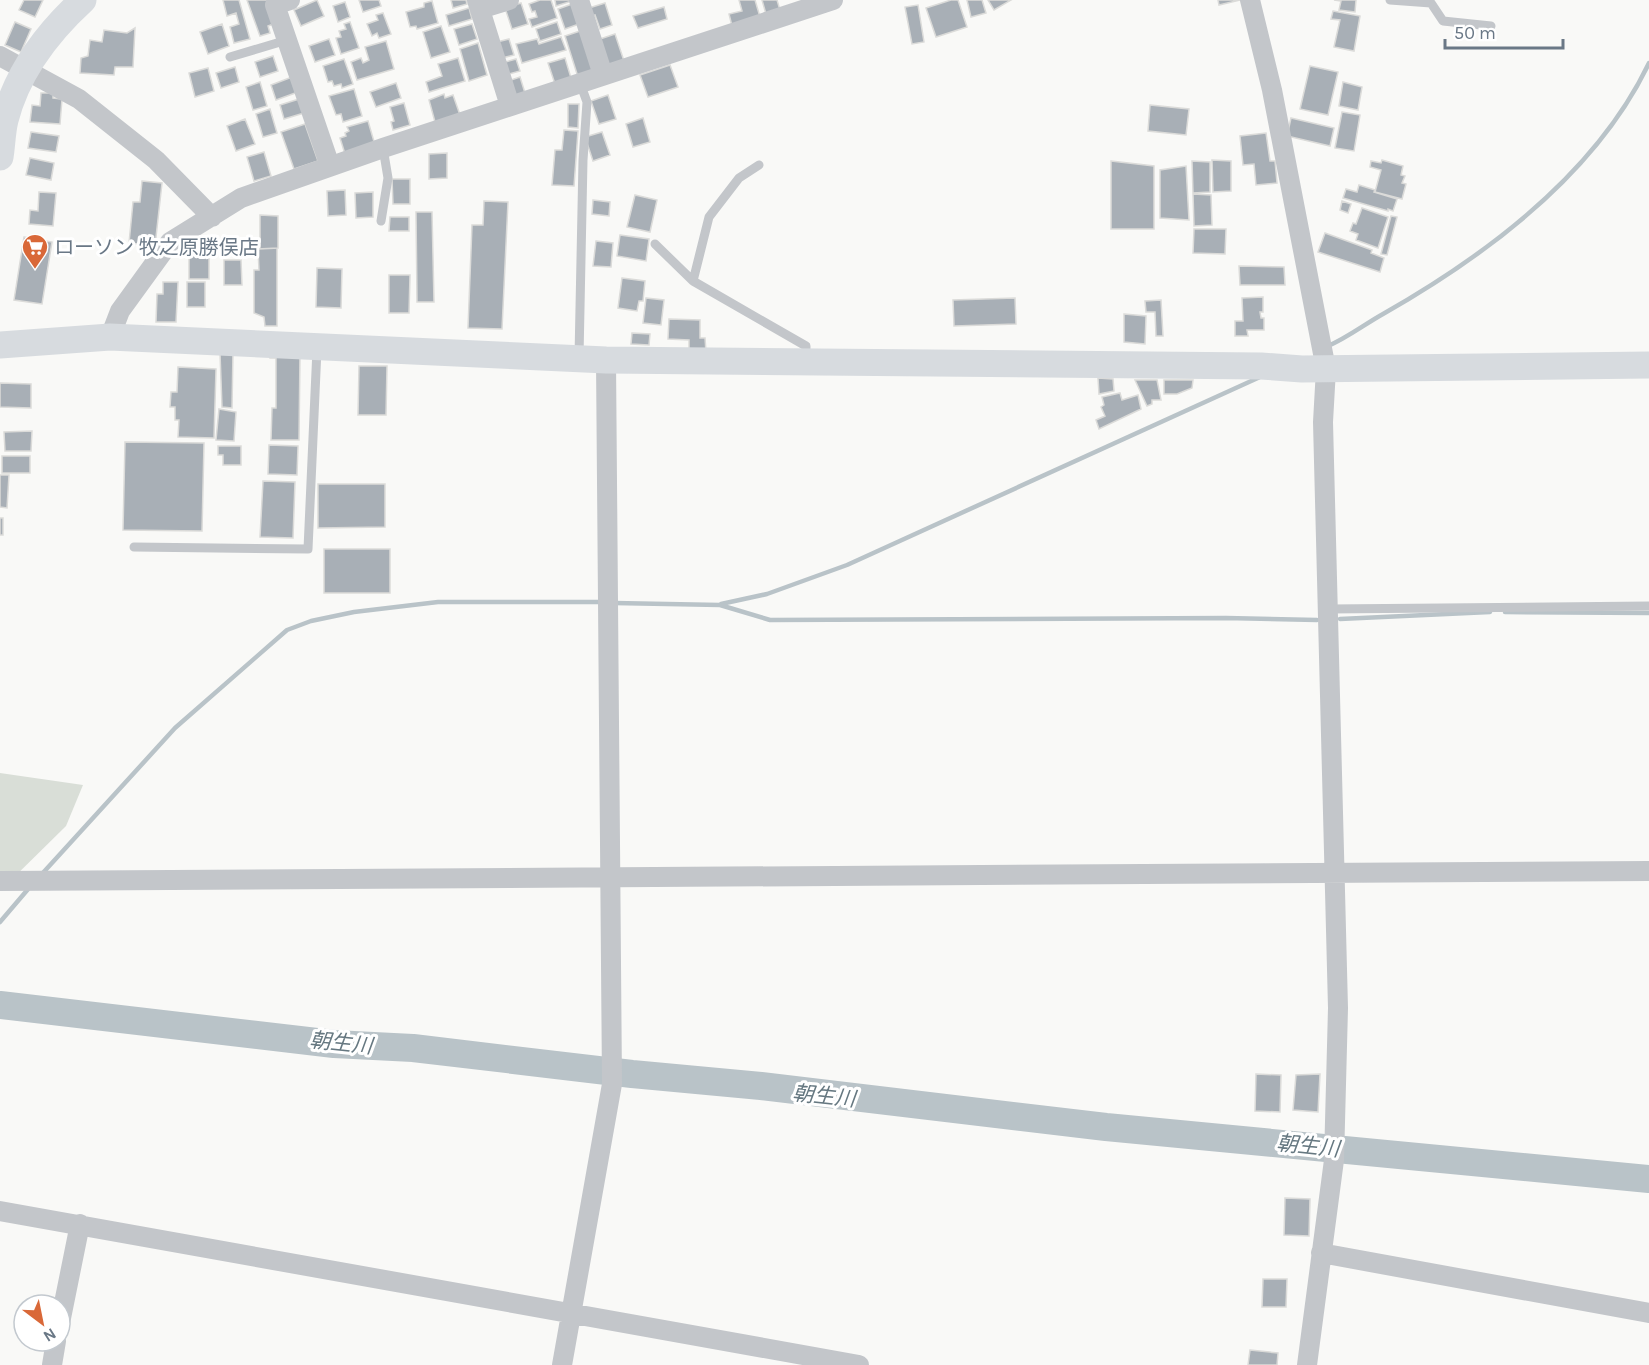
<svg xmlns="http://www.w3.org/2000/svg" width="1649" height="1365" font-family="Karla,'Noto Sans JP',sans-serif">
<rect width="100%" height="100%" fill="#f9f9f7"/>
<path fill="#d9ded7" d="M0 773 83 785 66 826 0 891Z"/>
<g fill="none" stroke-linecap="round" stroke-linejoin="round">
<path stroke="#b9c3c8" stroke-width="4.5" d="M1328 346C1347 338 1365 324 1383 314 1487 255 1596 174 1649 63
M614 603 720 605 770 620 1226 618 1317 620
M721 604 767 594 847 565 1260 377
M1505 612 1649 613
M1340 619 1490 612
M41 875 175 728 287 630 311 621 354 612 438 602H603
M0 922 29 888"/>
<path stroke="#b9c3c8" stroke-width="28" d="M0 1005 334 1044 413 1048 632 1074 761 1086 1106 1127 1649 1179"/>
</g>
<path fill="#a8afb6" stroke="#dbdbd9" stroke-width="1.5" d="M24 0H43L35 17 19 10Z
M223 0H239L250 39 234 43 230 27 239 24 236 13 227 16Z
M247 0H269L276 23 268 26 270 33 260 36Z
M317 0 324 16 301 26 294 10Z
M359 0H379L381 6 363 12Z
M451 0H466L467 4 453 8Z
M540 0H551L557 18 532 27 529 19 537 17 535 11 532 12 529 4Z
M555 0H571L572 1 556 6Z
M739 0H755L760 17 732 26 729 14 742 11Z
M762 0H777L780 10 766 14Z
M951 0H958L967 27 936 37 926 8Z
M967 0H982L986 13 971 17Z
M988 0H1011L994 10Z
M1218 0H1240L1219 5Z
M1334 0H1356L1355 12 1339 10 1341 1Z
M432 1 438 23 417 29 416 26 410 27 406 12 424 7V3Z
M345 2 350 17 338 22 333 6Z
M521 3 528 24 512 29 505 8Z
M605 3 612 25 600 29 595 15 592 16 589 8Z
M572 4 579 24 565 29 558 9Z
M918 5 924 42 912 44 905 7Z
M664 7 667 19 638 28 633 16Z
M469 8 472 19 449 26 446 15Z
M1333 11 1360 16 1354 51 1334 47 1340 20 1331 19Z
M383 13 391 34 379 38 377 33 372 36 367 24 378 20 376 15Z
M15 22 31 29 21 52 5 45Z
M350 22 359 48 341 54 336 38 341 37 339 31 346 29 344 24Z
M557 22 561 34 540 41 536 29Z
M222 24 229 46 208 54 200 32Z
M472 24 477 39 459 45 454 29Z
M441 26 450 52 431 58 423 32Z
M135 28 133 67H115L114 75 80 73 81 58 88 56 90 40 102 42 104 30 127 33Z
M580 31 594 71 578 77 565 36Z
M615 34 624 61 608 66 600 39Z
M561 37 566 50 522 63 516 44 537 39 539 44Z
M329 39 335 55 315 62 309 46Z
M509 39 514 55 502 58 497 42Z
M386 41 394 69 357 80 351 62 361 58 363 63 369 60 365 47Z
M478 43 487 75 469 81 460 49Z
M273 56 278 71 260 77 255 62Z
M458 58 465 81 429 92 426 82 442 76 438 64Z
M565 58 571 78 555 84 548 63Z
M344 59 353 84 342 88 341 84 334 86 332 81 328 82 323 66Z
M516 59 520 71 505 75 502 63Z
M670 65 678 87 648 97 640 75Z
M1310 66 1338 72 1328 115 1300 109Z
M235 67 239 82 221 88 216 73Z
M208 68 214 91 195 97 189 73Z
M292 77 298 92 276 100 271 85Z
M520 77 525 93 513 97 508 81Z
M260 82 267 106 253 110 246 87Z
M1343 82 1362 87 1358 110 1339 106Z
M396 83 401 98 376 107 370 92Z
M354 89 362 116 343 122 341 114 336 115 329 96Z
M41 93H53V98L62 99 60 124 30 122 32 105 40 106Z
M444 94 445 98 453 95 460 115 435 122 429 100Z
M608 95 616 119 599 124 591 101Z
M299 99 304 113 284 119 280 105Z
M404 103 410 125 393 130 391 122 394 121 390 107Z
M568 104H579L578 128 568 127Z
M1150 105 1189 109 1186 135 1148 131Z
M270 109 277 133 263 137 256 114Z
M1342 112 1360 115 1354 151 1335 148Z
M643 118 650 142 633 147 626 124Z
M1291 118 1334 128 1330 146 1287 136Z
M245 119 255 144 236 151 227 126Z
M368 121 375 145 345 154 340 138 346 136 345 133 349 131 347 127Z
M305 124 318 161 294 169 281 132Z
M564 130 578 131 574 186 552 185 555 150H562Z
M31 132 59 136 56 152 28 148Z
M602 132 610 155 593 161 585 137Z
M1266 133 1270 161H1275L1277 183 1256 185 1254 164 1243 165 1240 136Z
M264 152 271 176 254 181 247 157Z
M447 153V178L429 179V154Z
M30 158 54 163 51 180 26 175Z
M1212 160 1231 161V191L1213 192Z
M1382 160 1403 166 1401 175 1405 176 1402 183 1406 184 1402 199 1375 192 1381 170 1370 167 1371 161 1381 163Z
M1111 161 1154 166V229H1111Z
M1192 161 1210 162V192L1193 193Z
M1186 166 1189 220 1160 218V170Z
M392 179H410V204H393Z
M142 181 162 183 155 246 129 243 133 202H140Z
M1359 185 1375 190 1374 192 1397 199 1393 211 1388 209V211L1343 198 1346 189 1357 192Z
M345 190 346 215 328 216 327 191Z
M39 192 56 193 53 226 29 224 30 210 38 211Z
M373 192V217L356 218 355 193Z
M1193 194 1211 195 1212 225 1194 226Z
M635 195 657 200 650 232 627 227Z
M593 200 610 202 609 216 592 214Z
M484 201 508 202 502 329 468 328 472 225H483Z
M1342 201 1351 204 1348 213 1340 210Z
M1362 208 1388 217 1378 248 1356 240 1358 234 1350 231 1353 223 1356 224Z
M416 212H432L434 302H417Z
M260 215 278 216V248L260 249Z
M1391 216 1397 217 1387 255 1381 254Z
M390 217H409V231H389Z
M1194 229H1226L1225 254 1193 253Z
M1325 233 1372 250 1371 253 1384 258 1380 272 1318 252Z
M620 235 649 239 646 261 617 256Z
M24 237 52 242 42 304 14 300Z
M596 241 613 243 611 267 593 266Z
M189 247H209V279H189Z
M277 248V326H265L264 317 254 313V270H259L258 249Z
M224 260H241L242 285H224Z
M1239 266 1284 267 1285 285H1240Z
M317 268 342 269 341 308 316 307Z
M389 275H410L409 313H389Z
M622 278 645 281 643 301H639L637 311 618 308Z
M163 282H178L176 322H156L157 294H163Z
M187 282H205V307H187Z
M1263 297V312H1260L1261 318H1264V330H1247L1248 336H1235V321H1243L1242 298Z
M646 298 664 300 661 325 643 323Z
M1015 298 1016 324 954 326 953 300Z
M1161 300 1163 336H1156L1155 312H1146L1145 301Z
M1124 314 1146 316 1145 344 1124 342Z
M669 319 700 320V338H705L706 352 689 350V340L668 339Z
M632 333 650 334 649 345 631 344Z
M233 351 232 408 222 407 220 353Z
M270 352 300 353 299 440H271L272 408H276V358H270Z
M359 366H387L386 415H358Z
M178 367 216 369 214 438 178 437 179 420H175V407H170L171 392H177Z
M1098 378 1113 379 1114 391 1099 394Z
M1135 380H1157L1161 400H1152V404L1147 406Z
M1164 380H1193L1192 388 1177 394H1164Z
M0 383 31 384V408L0 407Z
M1120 393 1122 400 1138 395 1141 409 1099 429 1096 420 1105 416 1101 407 1104 405 1102 397Z
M219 409 236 412 234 441 216 440Z
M32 431 31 451H5L4 432Z
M125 442 204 443 202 531 123 530Z
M269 445 298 446 297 475 268 474Z
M218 446H241V465H223V455H218Z
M2 456H30V473H2Z
M0 475H9L7 508 0 507Z
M263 481 295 482 293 538 260 537Z
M318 484H385V527L318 528Z
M0 518H3V535H0Z
M324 549H390V593H324Z
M1256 1074 1281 1075 1280 1112 1255 1111Z
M1320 1074 1318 1112 1293 1110 1296 1075Z
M1285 1198 1310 1199 1309 1236 1284 1235Z
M1263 1279H1287L1286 1307H1262Z
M1250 1350 1278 1353 1277 1365H1248Z"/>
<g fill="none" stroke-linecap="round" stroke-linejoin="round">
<path stroke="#c3c6ca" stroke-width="9" d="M1390 0 1431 3 1443 21 1491 26
M230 57 287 40
M381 221 388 178 383 148
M655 244 693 281 806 346V360
M693 281 709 217 739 178 759 165
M579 357 583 160 587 102 580 83
M134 547 308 549 317 349
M1329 609 1649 606"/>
<path stroke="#c3c6ca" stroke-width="20" d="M290 0 275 5 330 166
M477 0 510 106
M579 0 603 75
M1250 0 1272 90 1326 369 1323 422 1338 1008 1334 1160 1307 1365
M480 9 509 0
M0 56 79 99 156 160 212 217
M110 337 120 311 170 242 241 198 383 148 833 0
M0 881 1649 871
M0 1211 859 1365
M1321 1253 1649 1313
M60 1323 80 1224
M52 1365 56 1341
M562 1365 612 1084 606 360"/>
<path stroke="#d7dbdf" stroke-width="27" d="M0 157C2 145 2 132 5 120 17 72 47 33 83 0
M0 345 110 337 606 360 1261 366 1302 369 1649 365"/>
</g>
<defs>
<g id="supermarket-pin" transform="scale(1.35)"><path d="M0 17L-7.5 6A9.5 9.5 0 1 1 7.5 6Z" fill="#d96838" stroke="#fff"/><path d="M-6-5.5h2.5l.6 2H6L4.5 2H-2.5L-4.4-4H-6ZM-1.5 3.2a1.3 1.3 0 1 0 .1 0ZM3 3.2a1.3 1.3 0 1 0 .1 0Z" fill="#fff"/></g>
</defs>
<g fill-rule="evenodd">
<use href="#supermarket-pin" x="35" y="247"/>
</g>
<g text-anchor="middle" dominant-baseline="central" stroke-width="6" stroke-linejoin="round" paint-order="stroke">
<g font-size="20" fill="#6a7886" stroke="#fff" text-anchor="start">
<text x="54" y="247">ローソン 牧之原勝俣店</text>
</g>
<g font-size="21" font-style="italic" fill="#667881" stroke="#fff">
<text transform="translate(341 1043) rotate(6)">朝生川</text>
<text transform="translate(824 1096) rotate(6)">朝生川</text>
<text transform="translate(1308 1146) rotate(6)">朝生川</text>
</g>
</g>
<g transform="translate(42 1323) rotate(148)"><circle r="28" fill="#ffffff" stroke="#c3c9cf" stroke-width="1.5"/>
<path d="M0-4.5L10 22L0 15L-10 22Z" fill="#d96838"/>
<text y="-9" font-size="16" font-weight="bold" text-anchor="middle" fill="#6a7886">N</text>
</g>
<path d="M1445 39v9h118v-9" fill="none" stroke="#6a7886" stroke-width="3"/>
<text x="1454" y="39" font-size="18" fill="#6a7886" stroke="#ffffff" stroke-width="4.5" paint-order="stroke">50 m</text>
</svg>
